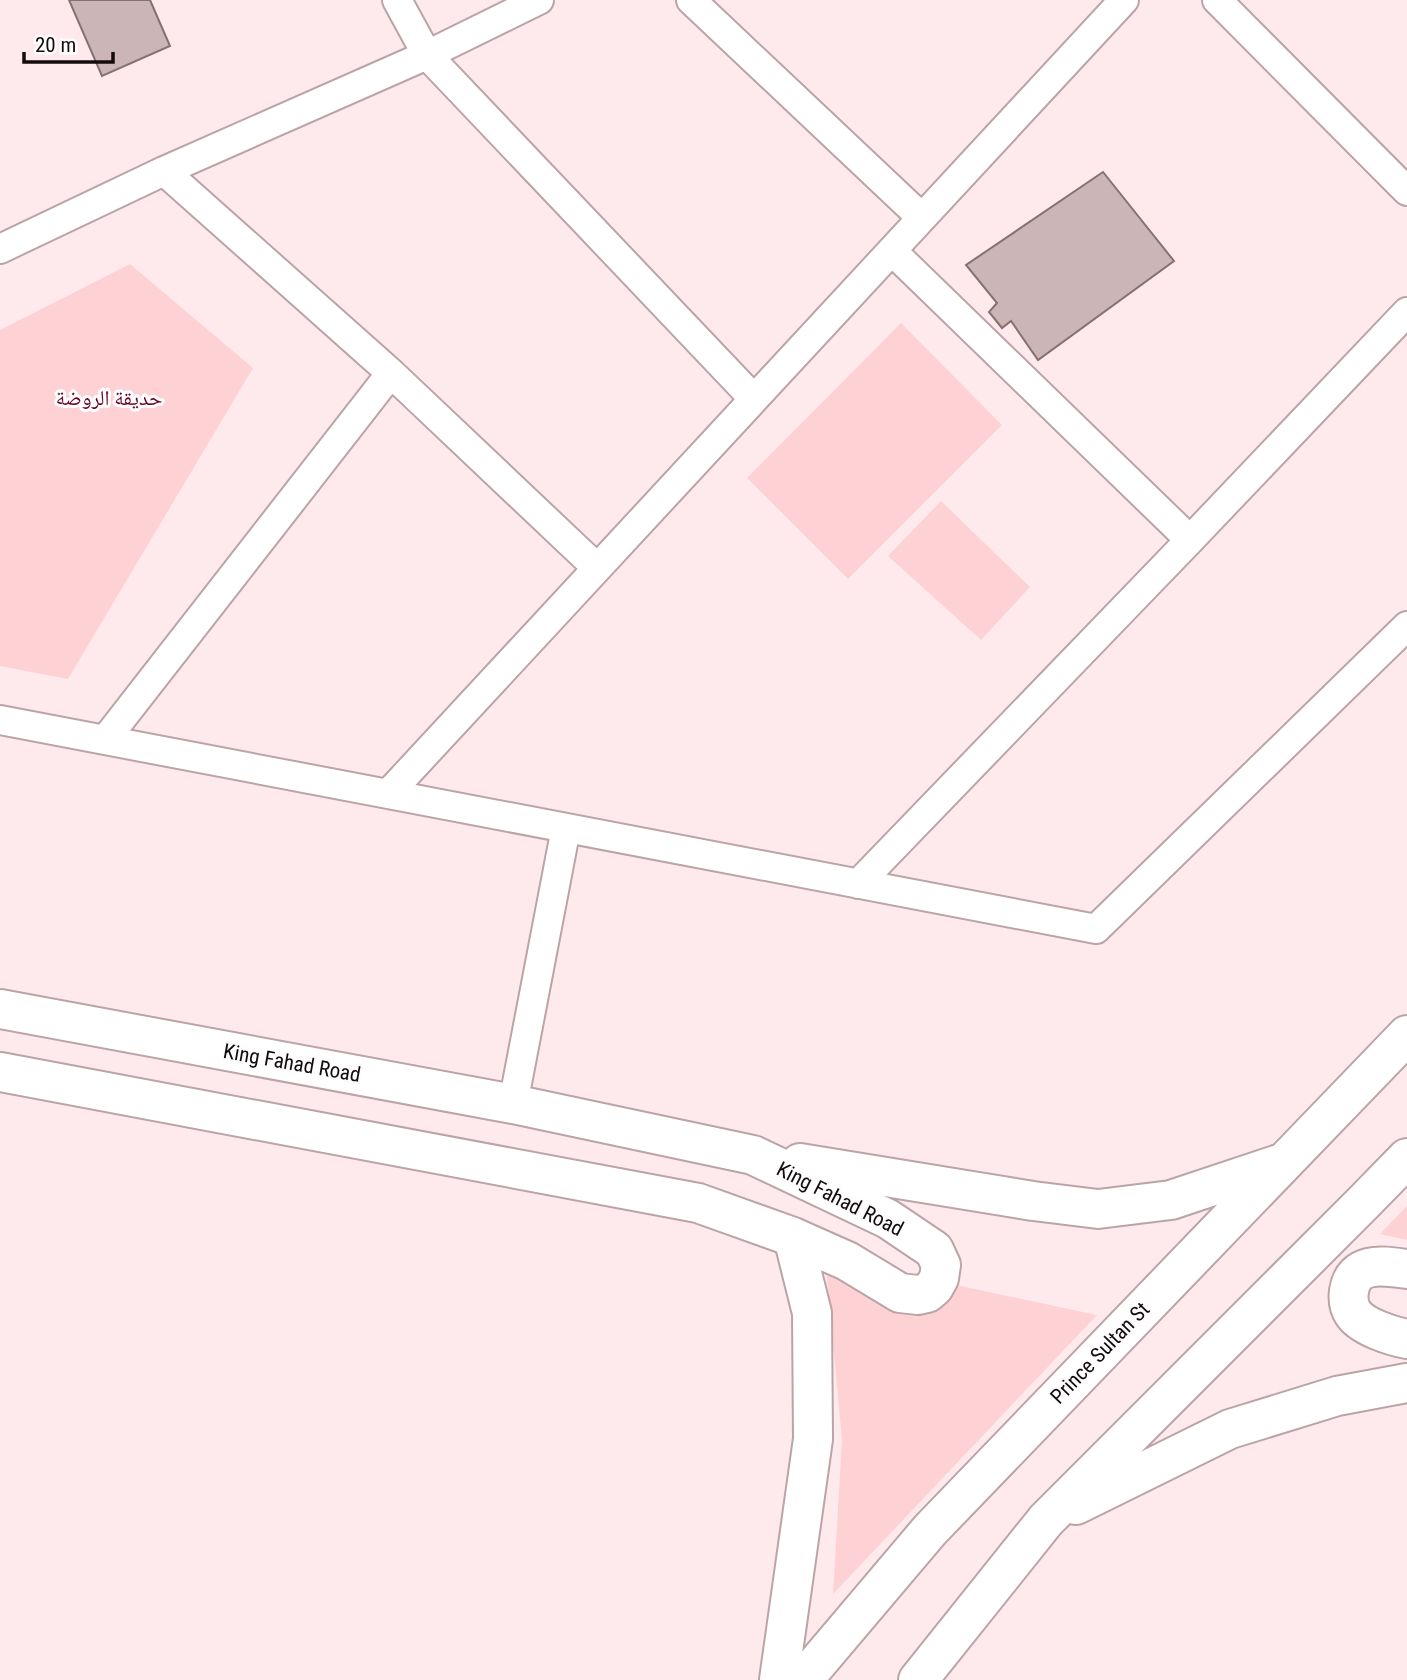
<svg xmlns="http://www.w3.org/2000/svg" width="1407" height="1680" font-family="'Roboto Condensed','Noto Naskh Arabic',sans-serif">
<rect width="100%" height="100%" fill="#feeaec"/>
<path fill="#fed2d5" d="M130 264 253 368 68 679 0 666V330Z
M901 323 1002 425 848 579 747 478Z
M941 501 1030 587 981 640 888 556Z
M1407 1206V1240L1380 1234Z
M825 1257 1097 1315 833 1594 842 1440Z"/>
<path fill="#ccb5b6" stroke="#867072" stroke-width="2" d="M69 0H150L170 46 102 76Z
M1103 172 1174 261 1038 360 1011 321 1002 328 989 312 997 303 966 265Z"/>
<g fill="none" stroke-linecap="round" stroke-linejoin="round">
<g stroke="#bba4a6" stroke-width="32">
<path id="minor" d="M397 0 427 55 754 399
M691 0 922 218
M1217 0 1407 191
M164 171 391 373 597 568
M0 249 164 171 427 55 539 0
M892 251 1190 540
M0 720 1096 929 1407 626
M105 740 391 373
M388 794 1124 0
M858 884 1190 540 1407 312
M513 1104 566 828"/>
</g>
<g stroke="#bba4a6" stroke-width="42">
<path id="primary" d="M0 1009 513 1104 753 1155 888 1219 934 1250 941 1265 939 1278 934 1287 927 1293 918 1295 900 1293 847 1261 793 1237 698 1203 0 1072
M800 1163 1033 1201 1098 1209 1171 1200 1279 1164
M1407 1269C1384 1266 1354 1260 1349 1291 1348 1298 1349 1307 1353 1313 1362 1327 1392 1336 1407 1339
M1076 1505 1230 1429 1337 1396 1407 1383
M779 1680 813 1439 812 1313 793 1237
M803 1680 930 1530 1407 1035
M918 1680 1046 1520 1365 1201 1407 1158"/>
</g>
<use href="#minor" stroke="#fff" stroke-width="28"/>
<use href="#primary" stroke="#fff" stroke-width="38"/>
</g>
<g text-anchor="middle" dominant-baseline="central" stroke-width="6" stroke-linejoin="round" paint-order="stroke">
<g font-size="21" fill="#670522" stroke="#fdfdfd">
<text x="109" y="398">حديقة الروضة</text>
</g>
<g font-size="21" fill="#130b0c" stroke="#fdfdfd">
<text transform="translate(292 1063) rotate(10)">King Fahad Road</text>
<text transform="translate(840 1199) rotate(27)">King Fahad Road</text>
<text transform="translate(1100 1353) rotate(-46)">Prince Sultan St</text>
</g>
</g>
<path d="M24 52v10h89v-10" fill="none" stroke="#130b0c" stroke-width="3.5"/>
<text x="35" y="52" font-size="21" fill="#130b0c" stroke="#fdfdfd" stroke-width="5" paint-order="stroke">20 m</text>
</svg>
